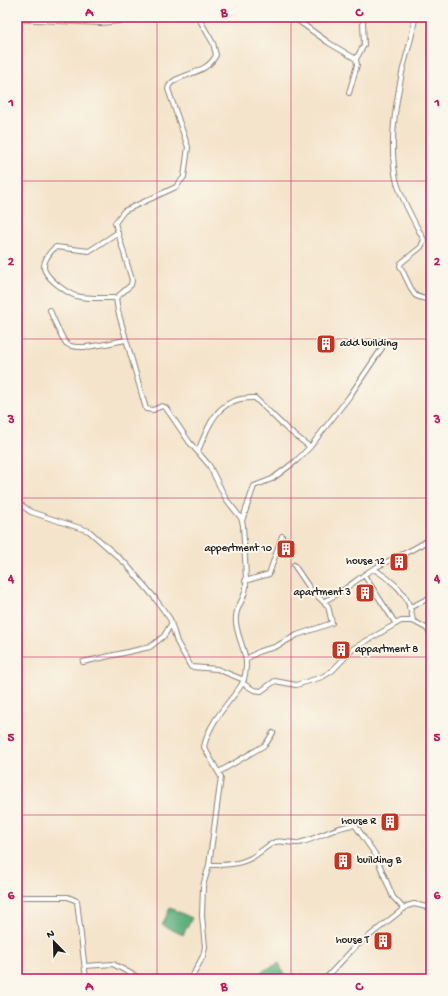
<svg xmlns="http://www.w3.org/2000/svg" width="448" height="996" font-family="'Gochi Hand',sans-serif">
<rect width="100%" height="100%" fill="#fbf7ec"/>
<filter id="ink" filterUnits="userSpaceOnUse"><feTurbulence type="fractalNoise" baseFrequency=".025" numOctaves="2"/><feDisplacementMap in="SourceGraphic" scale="8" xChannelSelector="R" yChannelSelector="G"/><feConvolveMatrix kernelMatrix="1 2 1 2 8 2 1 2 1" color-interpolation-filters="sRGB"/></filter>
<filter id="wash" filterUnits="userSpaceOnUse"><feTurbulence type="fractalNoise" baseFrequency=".012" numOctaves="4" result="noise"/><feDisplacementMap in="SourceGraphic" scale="16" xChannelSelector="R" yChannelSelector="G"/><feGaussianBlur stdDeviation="0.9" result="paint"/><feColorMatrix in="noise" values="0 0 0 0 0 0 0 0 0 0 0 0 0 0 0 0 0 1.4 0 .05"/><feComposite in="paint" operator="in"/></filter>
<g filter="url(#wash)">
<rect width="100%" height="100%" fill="#f4e4cb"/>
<path fill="#5cae7c" stroke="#3c654c" d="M170 908 192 918 183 935 162 925Z
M279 963 285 977 281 979H264L261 972Z"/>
</g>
<g filter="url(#ink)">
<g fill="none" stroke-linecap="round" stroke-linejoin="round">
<g stroke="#888074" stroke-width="6">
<path id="street" d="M293 17 329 43 356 59
M415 17C413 37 406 54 402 73 395 107 389 145 396 179 400 197 415 223 424 240L421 247 401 263 400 266C403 271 412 292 415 295 419 298 426 299 431 300
M17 19 101 23 155 17
M349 93 357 65 356 59 364 45 363 22
M116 298C103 298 88 299 76 296 67 293 49 280 45 271 41 263 50 251 56 247L89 251 117 233
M50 310C52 316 63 341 67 344 77 352 113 342 126 340
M198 451C210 422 219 396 255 398L287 429 310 447
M17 502 31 512 89 531 126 564 154 597 170 619 177 642 191 667 217 669 244 680
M242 521 254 486 272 479 296 461 310 447 349 397 382 348
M374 569C394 582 410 594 413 621
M364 575 396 624
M245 581 269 574 282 536
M324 601C342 594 356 579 373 569 392 558 414 551 431 538
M409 608 431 597
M246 659 260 651 275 647 297 635 332 623 328 606 311 590 294 565
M83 662 150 647 164 636 171 624
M242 683 254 690 261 691 275 681 296 685 322 677 332 671 354 648 401 621H413L426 628 431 634
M219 772 265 745 273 733
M209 865C224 865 238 865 251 858 259 854 266 846 275 842 282 840 292 844 299 843 318 839 335 826 355 825L375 854 393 897 404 909
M17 897H68L77 901 86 979
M85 966 113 964 141 979
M191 979 203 956 205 947 202 916 203 886 209 865 221 777 204 747C208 728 219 714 230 700 235 694 240 688 243 682 252 657 239 646 236 623 234 607 246 599 246 586 246 565 244 545 243 525L241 518 226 499 209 465 190 443 166 408 162 406 153 410 146 409 118 311 116 298 131 285 132 280 115 223 124 211 176 187 184 177 188 147 168 89C171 73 206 77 216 55L213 43 198 17
M325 979 354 948 407 906 414 904 431 908"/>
</g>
<use href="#street" stroke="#fff" stroke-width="4"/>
</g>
</g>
<path fill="none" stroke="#c2185b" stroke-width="1" stroke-opacity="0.55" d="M157 17V979M291 17V979M17 181H431M17 339H431M17 498H431M17 657H431M17 815H431"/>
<defs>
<g id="building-square" transform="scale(1)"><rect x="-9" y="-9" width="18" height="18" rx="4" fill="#c8321e" stroke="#fbf7ec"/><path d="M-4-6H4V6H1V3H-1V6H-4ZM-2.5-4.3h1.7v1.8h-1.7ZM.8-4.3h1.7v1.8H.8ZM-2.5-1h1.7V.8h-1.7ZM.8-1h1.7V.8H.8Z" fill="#fff"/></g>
</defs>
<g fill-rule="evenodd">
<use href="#building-square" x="326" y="344"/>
<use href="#building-square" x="286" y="549"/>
<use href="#building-square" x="399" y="562"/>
<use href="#building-square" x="365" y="593"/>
<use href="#building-square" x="341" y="650"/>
<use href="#building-square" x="390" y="822"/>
<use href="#building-square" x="343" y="861"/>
<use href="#building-square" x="383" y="941"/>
</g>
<g text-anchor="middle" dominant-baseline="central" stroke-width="4" stroke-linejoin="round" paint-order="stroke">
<g font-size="11" fill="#1c1c1c" stroke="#fbf7ec" text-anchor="end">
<text x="340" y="344" text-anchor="start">add building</text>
<text x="272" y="549">appertment 10</text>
<text x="385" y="562">house 12</text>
<text x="351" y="593">apartment 3</text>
<text x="355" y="650" text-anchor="start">appartment 8</text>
<text x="376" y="822">house R</text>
<text x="357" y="861" text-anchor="start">building B</text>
<text x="369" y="941">house T</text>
</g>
</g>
<rect width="448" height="996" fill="none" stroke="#fbf7ec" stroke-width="44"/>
<g transform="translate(54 942) rotate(337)" stroke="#fbf7ec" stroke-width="3" paint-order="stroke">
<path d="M0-3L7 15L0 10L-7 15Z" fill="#1c1c1c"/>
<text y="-6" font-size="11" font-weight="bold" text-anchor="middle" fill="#1c1c1c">N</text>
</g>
<rect x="22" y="22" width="404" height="952" fill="none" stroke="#c2185b" stroke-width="1.5"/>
<g font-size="13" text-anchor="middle" font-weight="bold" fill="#c2185b">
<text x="89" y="16">A</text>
<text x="224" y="16">B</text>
<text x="359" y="16">C</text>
<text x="11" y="106">1</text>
<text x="437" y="106">1</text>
<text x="11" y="265">2</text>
<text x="437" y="265">2</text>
<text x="11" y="423">3</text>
<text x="437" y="423">3</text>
<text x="11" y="582">4</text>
<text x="437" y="582">4</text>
<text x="11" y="741">5</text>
<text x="437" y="741">5</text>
<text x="11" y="899">6</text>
<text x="437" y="899">6</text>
<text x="89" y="990">A</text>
<text x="224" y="990">B</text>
<text x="359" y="990">C</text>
</g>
</svg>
